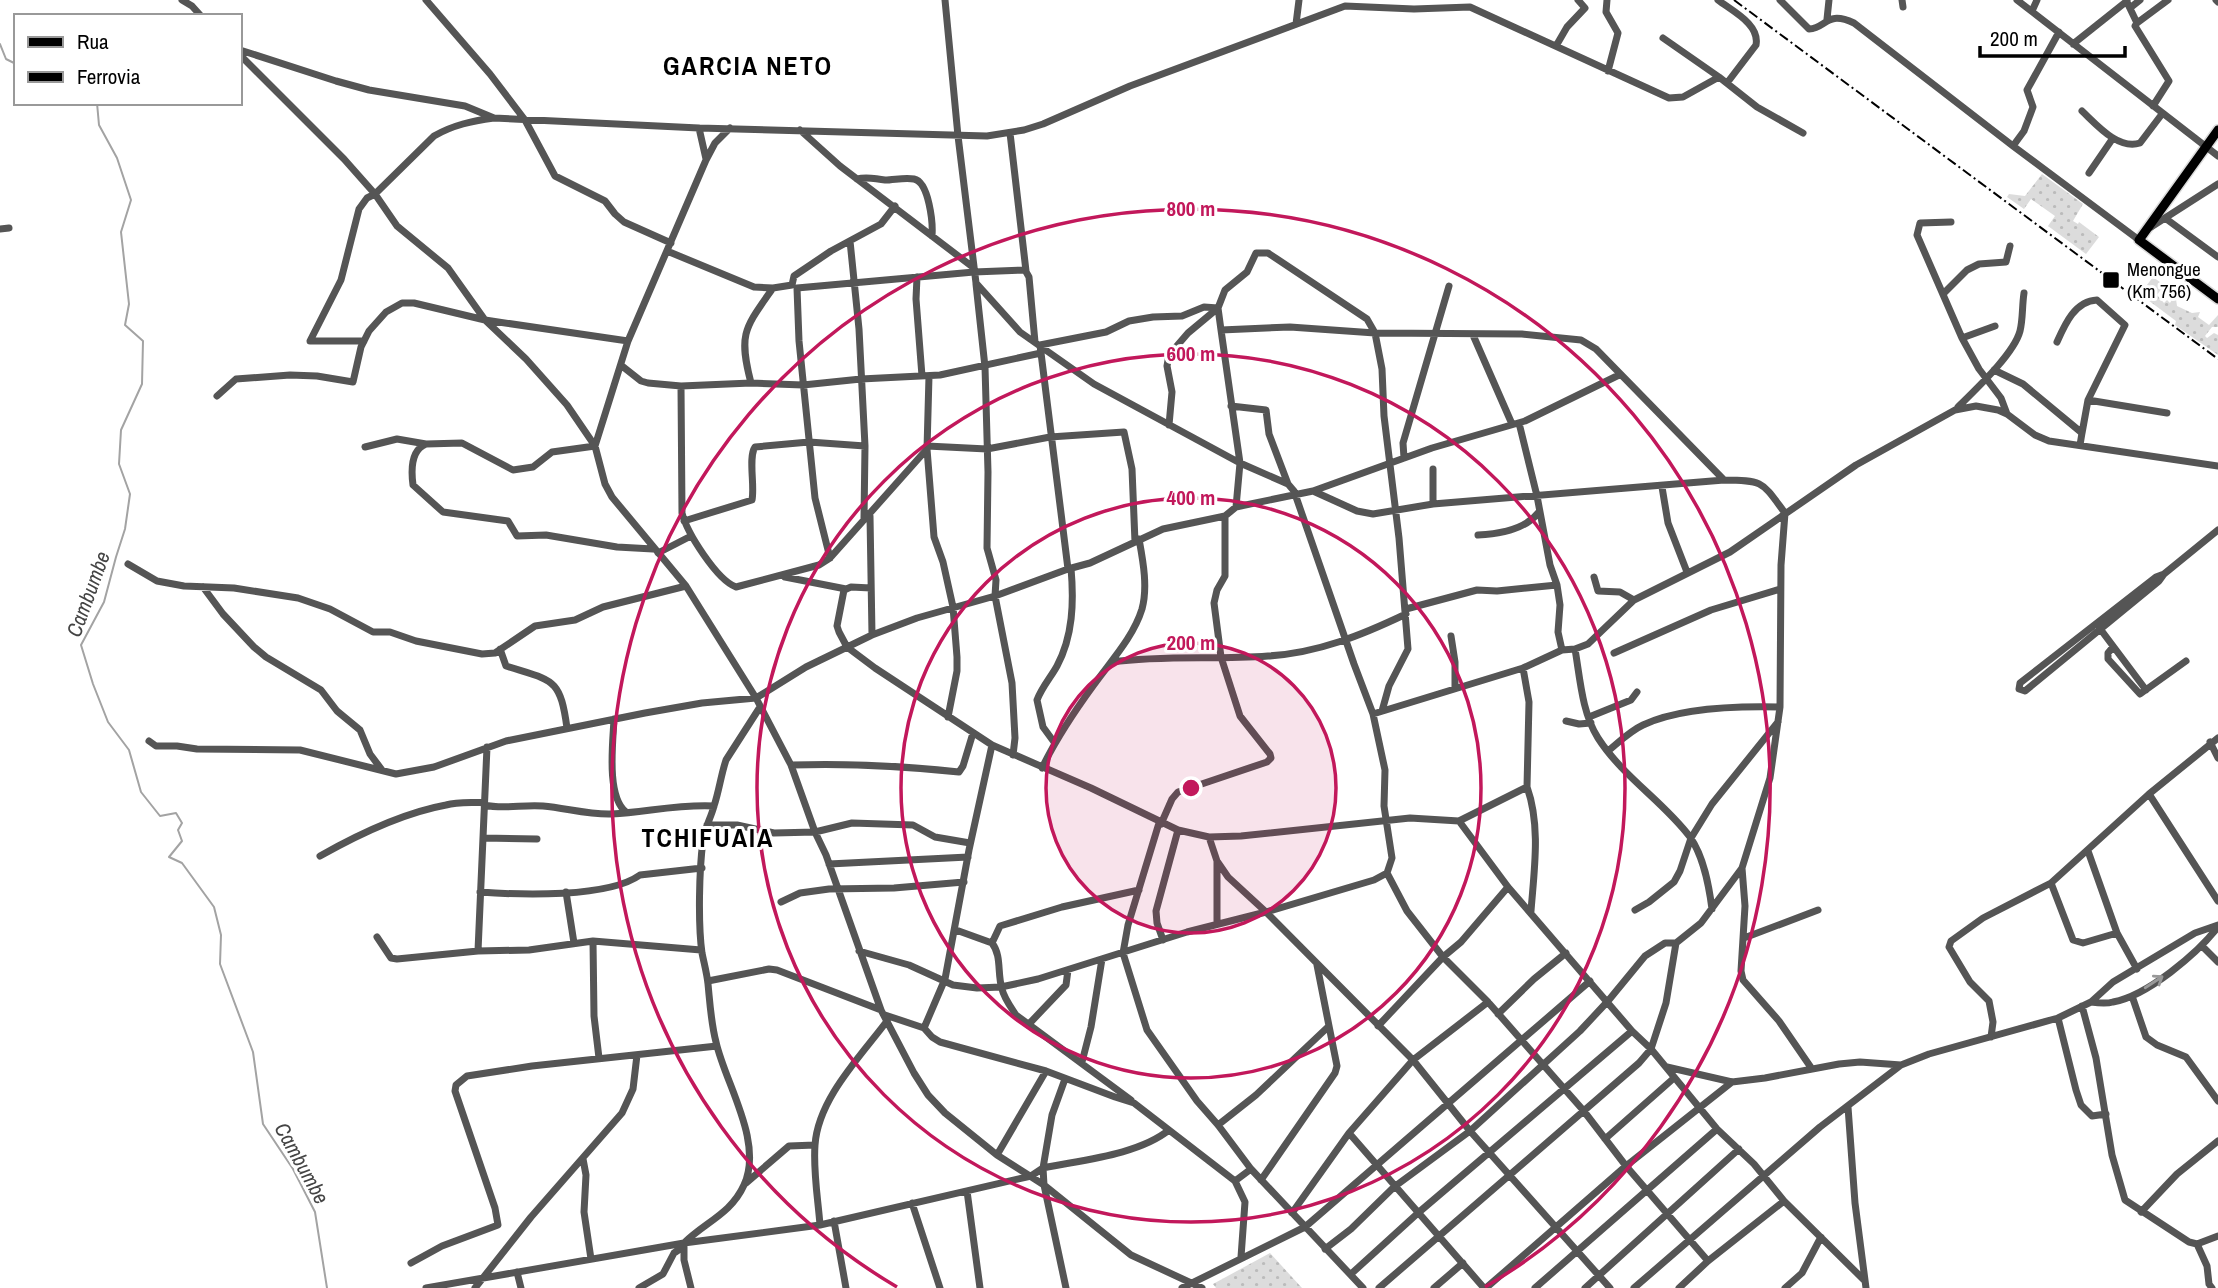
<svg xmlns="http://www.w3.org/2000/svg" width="2218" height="1288" font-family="'Archivo Narrow',sans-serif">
<defs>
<pattern id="grass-dots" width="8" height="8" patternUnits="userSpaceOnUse" patternTransform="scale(1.75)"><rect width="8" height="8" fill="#dcdcdc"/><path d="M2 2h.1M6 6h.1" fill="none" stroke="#bbb" stroke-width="1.8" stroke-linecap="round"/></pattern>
</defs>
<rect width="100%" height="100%" fill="#fff"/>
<path fill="url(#grass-dots)" d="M2042 174 2083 204 2073 221 2078 224 2079 222 2099 237 2086 254 2048 226 2055 216 2031 199 2024 209 2007 197 2009 194 2025 196Z
M2153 277 2164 285 2157 295 2164 303 2167 300 2170 303 2173 298 2163 290 2166 287 2180 296 2176 299 2177 306 2192 313 2200 312 2198 317 2209 325 2218 315V327H2212L2205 336 2207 338 2214 333 2218 335V355L2175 325 2176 321 2140 294Z
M1270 1253 1302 1288H1216L1213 1284Z"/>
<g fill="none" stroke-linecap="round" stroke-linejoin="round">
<path stroke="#a3a3a3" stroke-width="2" d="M0 44 6 59 16 64
M97 103 99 125 117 158 131 200 121 232 129 304 125 325 143 341 142 384 121 430 119 464 130 494 125 529 116 557 104 602 81 645 93 684 108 722 129 750 141 792 160 816 176 813 182 823 178 830 182 841 169 857 182 863 214 907 221 935 220 964 253 1052 263 1124 293 1169 315 1212 327 1288"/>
<g stroke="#dbdbdb" stroke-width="12">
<path id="major" d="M2218 130 2139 240 2218 299"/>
</g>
<path stroke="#555" stroke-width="7" d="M182 0 192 6 201 16
M426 0 490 74 525 120 555 176 605 201 615 214 624 222 671 243
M1607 0 1606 12 1618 33 1608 71
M1718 0C1732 11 1760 24 1756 45L1727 83
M1780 0 1809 29C1827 28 1826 10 1854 23L2013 146 2139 240
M1902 0 1903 7
M2017 0 2218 156
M2126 0 2137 23 2135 26 2169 81 2153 106
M2216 0 2218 2
M2130 8 2140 0
M2032 11 2037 0
M1827 19 1829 0
M2137 23 2168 0
M1296 24 1299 0
M1663 38 1719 77
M2073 44 2127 1
M1556 46 1567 27 1585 8 1578 0
M240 50 336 81 369 90 465 106 494 118 699 128 987 136 1024 130 1043 124 1130 86 1345 6 1414 9 1470 7 1669 98 1683 97 1719 77 1757 107 1803 133
M240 55 344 159 375 194 397 226 448 268 485 320 526 359 567 405 595 446 605 484 612 497 686 586 756 698 791 765 815 832 826 855 881 1010 914 1073 928 1095 945 1113 997 1155 1044 1185 1131 1255 1202 1288
M2082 111C2097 125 2118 150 2140 143L2162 114
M699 128 706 159
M800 130 840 166 974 268
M1010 133 1026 271
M2013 146 2024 131 2033 107 2027 90 2059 32
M2089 173 2113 138
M857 179C868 176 874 179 885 180 894 180 905 177 914 179 929 182 933 223 932 236
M2165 218 2218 257
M1951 222 1920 223 1917 235 1962 338 1979 369 2001 398 2007 414
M2151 227 2218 184
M0 229 9 228
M850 241 859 329 865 446 864 519
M667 251 754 287 773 288
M917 277 916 299 922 376
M976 284 985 367 988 472 987 548 996 580 995 596 1012 683 1015 738 1013 755
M1944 293 1967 270 1979 264 2006 262 2010 246
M1221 330 1218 308 1225 290 1247 272 1256 253H1268L1367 319 1375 333 1382 369 1384 416 1399 538 1408 649 1389 686 1382 711
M1473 335 1512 424
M1962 338 1995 326
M364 341H310L341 280 359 209 367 198 375 194 434 136C453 125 472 121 494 118
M2057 342C2065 324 2075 301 2097 300L2125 325 2088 400 2082 433
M622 366 641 381 648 383 681 386 751 383 803 385 861 379 940 375 1041 353
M1994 370 2023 384 2082 433 2080 445
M929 376 927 449 934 537 943 562 953 607 957 657V671L948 717
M751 383C738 333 745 328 773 288L792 285 794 276 831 251 881 224 895 206
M681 386 682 513C687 533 717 580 736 587L819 565 830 558 927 449
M217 396 236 379 290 375 317 376 353 382 361 347 369 331 386 312 402 303H414L485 320 628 341
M2088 400 2167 413
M1231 406 1266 410 1269 434 1288 484
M1958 407C1975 390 2014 354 2020 331 2023 319 2022 306 2024 293
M1519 423 1537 496 1550 565 1557 585 1560 605 1558 632 1562 650
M1169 425 1172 392 1167 366 1169 355 1188 333 1218 308
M426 444C411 450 411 470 413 485L443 512 508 521 517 536 546 535 617 547 653 549
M927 446 987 449 1050 437 1124 432 1132 469 1135 542
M365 447 397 439 426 444 462 443 513 470 533 467 552 452 595 446 628 341 706 160 715 143 730 128
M1404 458 1403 443 1449 286
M1433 469V504
M1662 487 1668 523 1687 572
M1313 491 1432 448 1525 421 1619 375
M1236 507 1240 463 1221 330 1290 327 1375 333 1522 334 1581 340 1596 349 1724 480
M870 516 872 635
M684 521 752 500C755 486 748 457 755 447L809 442 865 446
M1478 535C1499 534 1526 529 1539 512
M658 553 691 536
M830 558 815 498 799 341 797 288 974 272 1025 270 1029 277 1035 342
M128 564 157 581 184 586 234 588 298 598 330 609 373 632H390L416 641 482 654 495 653 535 626 575 620 603 607 686 586
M1068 569 1040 345 1106 332 1129 321 1153 317 1182 316 1204 307 1218 308
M2164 574 2156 577 2020 683 2019 689 2025 691 2159 581 2164 574 2218 530
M785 577 846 589
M1594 577 1598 591 1620 592 1634 600
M203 587 223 614 254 647 266 657 321 690 337 711 360 730 370 754 382 770
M871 588 851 587 844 590 837 626 839 632 847 647 875 668 992 745 1091 788 1178 830 1209 837 1241 836 1410 818 1459 821 1508 887 1632 1031 1651 1049 1717 1129 1754 1164 1784 1201 1865 1281
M1406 609 1477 590 1497 591 1557 585
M2098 626 2146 690
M1451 636 1455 662V688
M2113 647 2108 653V659L2140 694 2186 661
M500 649 506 666C553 681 560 677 567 728
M1575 649C1580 678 1582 713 1598 738 1623 777 1664 802 1690 837 1704 857 1709 886 1712 909
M1614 653 1711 610 1780 589
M1112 662C1164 655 1216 660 1268 656 1318 653 1362 635 1406 614
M1523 668 1529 702 1527 787C1541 826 1534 871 1531 911
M1373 714 1523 668 1562 650 1575 649 1588 644 1634 600 1730 552 1856 465 1955 410 1976 406 1998 410 2007 414 2035 435 2049 441 2218 466
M1589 717 1631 700 1637 692
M614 719C613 742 606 796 626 812
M1566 721 1579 724 1591 723
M149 741 156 746H177L197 749 300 750 396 774 434 767 506 741 645 713 702 703 756 698 806 667 872 635 917 618 995 596 1068 569 1090 563 1163 529 1225 516 1236 507 1313 491 1357 511 1373 514 1433 504 1724 480C1764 480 1762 482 1785 513L1781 565 1780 707 1770 778 1742 868 1701 923 1676 943 1666 1003 1651 1049 1639 1063 1379 1288
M1054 742 1043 727 1037 700C1042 687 1051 677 1057 666 1073 636 1074 602 1071 568
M2210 742 2218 758
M1608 751C1619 742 1630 731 1643 725 1681 707 1739 706 1780 707
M791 765C847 763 903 766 959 772L963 766 973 733
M1042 768C1056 739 1074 712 1093 686 1110 662 1133 638 1142 609 1148 587 1143 561 1139 539
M2149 794 2218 901
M484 805C505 810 523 804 543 806 566 808 589 815 612 814 647 812 679 804 714 806
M1459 821 1527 787
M1159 823 1128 925 1123 953 1147 1030 1197 1101 1218 1125 1251 1169 1363 1288
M1161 824 1172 799 1178 792 1267 762 1271 758 1270 754 1240 716 1221 657 1214 603 1217 590 1225 576V516
M707 825H737L774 833 815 832 852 823 913 825 935 837 970 843
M1209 837 1217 861 1228 877 1266 912 1413 1060 1470 1131 1610 1288
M483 838 537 839
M2088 851 2117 933
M320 856C359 834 402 813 446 805 458 802 472 803 484 802
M1217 861V924
M829 864 968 857
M1742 868 1745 906 1741 971 1743 980 1779 1021 1812 1069
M1387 873 1407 911 1443 957 1488 1002 1583 1110 1626 1166 1708 1261
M2051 883 2073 940 2083 943 2117 933 2137 969
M480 892C520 895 608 898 640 875L702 868
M566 892 574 943
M781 902 800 893 829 889 894 888 964 882
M1635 910 1649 902 1674 882 1680 871 1691 838 1712 804 1778 722
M956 930 992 943C1002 956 997 973 1002 989 1004 998 1010 1006 1016 1015L1131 1100
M377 937 391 958 397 959 478 951 529 950 593 941 701 950
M1744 938 1818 910
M1163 940 1157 923 1156 911 1178 830
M593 941 594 1016 599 1058
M992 943 1000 926 1062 907 1139 890
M2203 947 2218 962
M478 951 487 747
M859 951 909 965 953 985 977 988 1001 987 1038 979 1187 932 1266 912 1374 880 1387 873 1392 858 1384 806 1385 770 1373 714 1354 664 1294 491 1288 484 1240 463 1094 384 1020 332 976 283 958 136 945 0
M1317 965 1329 1026
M708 981 769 969 777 970 881 1010
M2132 996 2146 1037 2157 1045 2186 1057 2218 1101
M2091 1002C2098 1003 2106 1004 2113 1002 2147 996 2197 954 2218 927
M2082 1006 2096 1058 2112 1155 2125 1200 2189 1242 2197 1244 2218 1236
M1498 1014 1534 979 1566 953
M885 1015 924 1028 932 1037 940 1042 1046 1071 1115 1097 1134 1103 1235 1181 1251 1169
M2058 1018 2076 1090 2081 1105 2092 1116 2106 1114
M1028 1025 1066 985 1068 970
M1378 1026 1443 957 1461 942 1508 887
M924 1028 945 979 969 850 992 745
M1991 1037 1993 1022 1989 1001 1970 982 1949 947 1951 941 1983 918 2051 883 2149 794 2218 738
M1082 1062 1091 1027 1102 959
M1667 1067 1732 1082 1765 1078 1839 1064 1860 1062 1901 1065
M1065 1079 1052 1115 1043 1168 1044 1185 1066 1288
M1848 1107 1855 1203 1866 1288
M1218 1125 1256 1095 1329 1026 1337 1066 1335 1073 1261 1180
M1605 1139 1674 1078
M997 1155 1046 1071
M583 1159 586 1175 584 1212 591 1259
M1235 1181 1245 1202 1241 1257
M746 1183 789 1146 815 1145
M967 1191 980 1288
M912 1203 940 1288
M2141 1212 2177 1174 2218 1141
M1292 1213 1349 1133
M834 1221 846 1288
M820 1225C818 1199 813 1171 815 1145 818 1099 860 1057 887 1021
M2197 1244 2207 1266 2209 1284 2212 1288
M1325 1249 1351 1229 1394 1187 1470 1131 1580 1031 1608 1001 1645 956 1665 943H1676
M411 1263 442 1246 498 1225 495 1208 455 1091 456 1085 467 1076 532 1066 717 1046
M517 1272 521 1288
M1351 1274 1418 1213 1632 1031
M426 1288 684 1243 820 1225 1031 1176 1043 1168C1081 1160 1138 1155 1169 1130
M475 1288 531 1217 622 1113 633 1089 637 1055
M639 1288 663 1274 674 1253 683 1247
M691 1288 684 1260V1243C705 1222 731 1214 744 1185 764 1142 725 1083 716 1042 711 1023 710 1004 708 984 707 974 704 963 702 953 698 925 699 870 703 841 704 829 711 818 714 806 719 791 721 775 726 760L760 707
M1182 1288 1305 1227 1590 981
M1434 1288 1463 1263
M1484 1288 1349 1133 1413 1060 1488 1002
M1486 1288 1626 1166 1732 1082
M1535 1288 1717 1129
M1585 1288 1739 1149
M1634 1288 1820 1127 1901 1065 1929 1054 2058 1018 2091 1002 2113 982 2195 933 2218 925
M1679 1288 1708 1261 1784 1201
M1785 1288 1802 1273 1821 1237"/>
<use href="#major" stroke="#000" stroke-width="9"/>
<path stroke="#000" stroke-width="2" stroke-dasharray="10 3.5 2 3.5" stroke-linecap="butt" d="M1734 0 2218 359"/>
</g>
<defs><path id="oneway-shaft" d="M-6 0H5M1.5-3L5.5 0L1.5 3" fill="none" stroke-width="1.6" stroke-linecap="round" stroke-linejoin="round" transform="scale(1.75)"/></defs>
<use stroke="#999" href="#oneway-shaft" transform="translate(2154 982) rotate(-33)"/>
<circle cx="1191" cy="788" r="145" fill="#c2185b" fill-opacity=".12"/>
<g fill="none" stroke="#c2185b" stroke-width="3.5">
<circle cx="1191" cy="788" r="145"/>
<circle cx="1191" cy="788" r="290"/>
<circle cx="1191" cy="788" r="434"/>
<path d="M897 1287A579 579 0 1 1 1485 1287"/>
</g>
<rect fill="#000" stroke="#fff" stroke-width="2.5" x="2102" y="271" width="18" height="18" rx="3.5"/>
<g text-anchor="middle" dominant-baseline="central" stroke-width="6" stroke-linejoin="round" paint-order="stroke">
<g font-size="19" fill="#000" stroke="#fff" text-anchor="start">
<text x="2127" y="269">Menongue<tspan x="2127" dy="22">(Km 756)</tspan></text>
</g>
<g font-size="21" font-style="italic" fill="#444" stroke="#fff">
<text transform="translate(88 594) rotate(-70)">Cambumbe</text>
<text transform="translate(302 1163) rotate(61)">Cambumbe</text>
</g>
<g font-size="26" font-weight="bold" letter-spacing="2" fill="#000" stroke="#fff">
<text x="748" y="65">GARCIA NETO</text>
<text x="708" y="837">TCHIFUAIA</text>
</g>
</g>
<circle cx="1191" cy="788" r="10" fill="#c2185b" stroke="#fff" stroke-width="3.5"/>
<g font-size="21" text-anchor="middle" font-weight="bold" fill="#c2185b" stroke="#fff" stroke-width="6" stroke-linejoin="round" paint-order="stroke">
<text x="1191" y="216">800 m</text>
<text x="1191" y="361">600 m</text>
<text x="1191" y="505">400 m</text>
<text x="1191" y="650">200 m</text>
</g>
<rect x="14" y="14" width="228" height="91" fill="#ffffff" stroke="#999999" stroke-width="2"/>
<rect x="28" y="37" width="35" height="10" fill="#000000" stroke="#999999" stroke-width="2"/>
<text x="77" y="49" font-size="21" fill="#000000">Rua</text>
<rect x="28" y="72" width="35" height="10" fill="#000000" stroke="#999999" stroke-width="2"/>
<text x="77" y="84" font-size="21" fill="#000000">Ferrovia</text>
<path d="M1980 46v10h145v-10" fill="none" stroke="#000000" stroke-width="3.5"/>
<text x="1990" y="46" font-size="21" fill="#000000" stroke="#ffffff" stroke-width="5" paint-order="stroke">200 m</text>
</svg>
